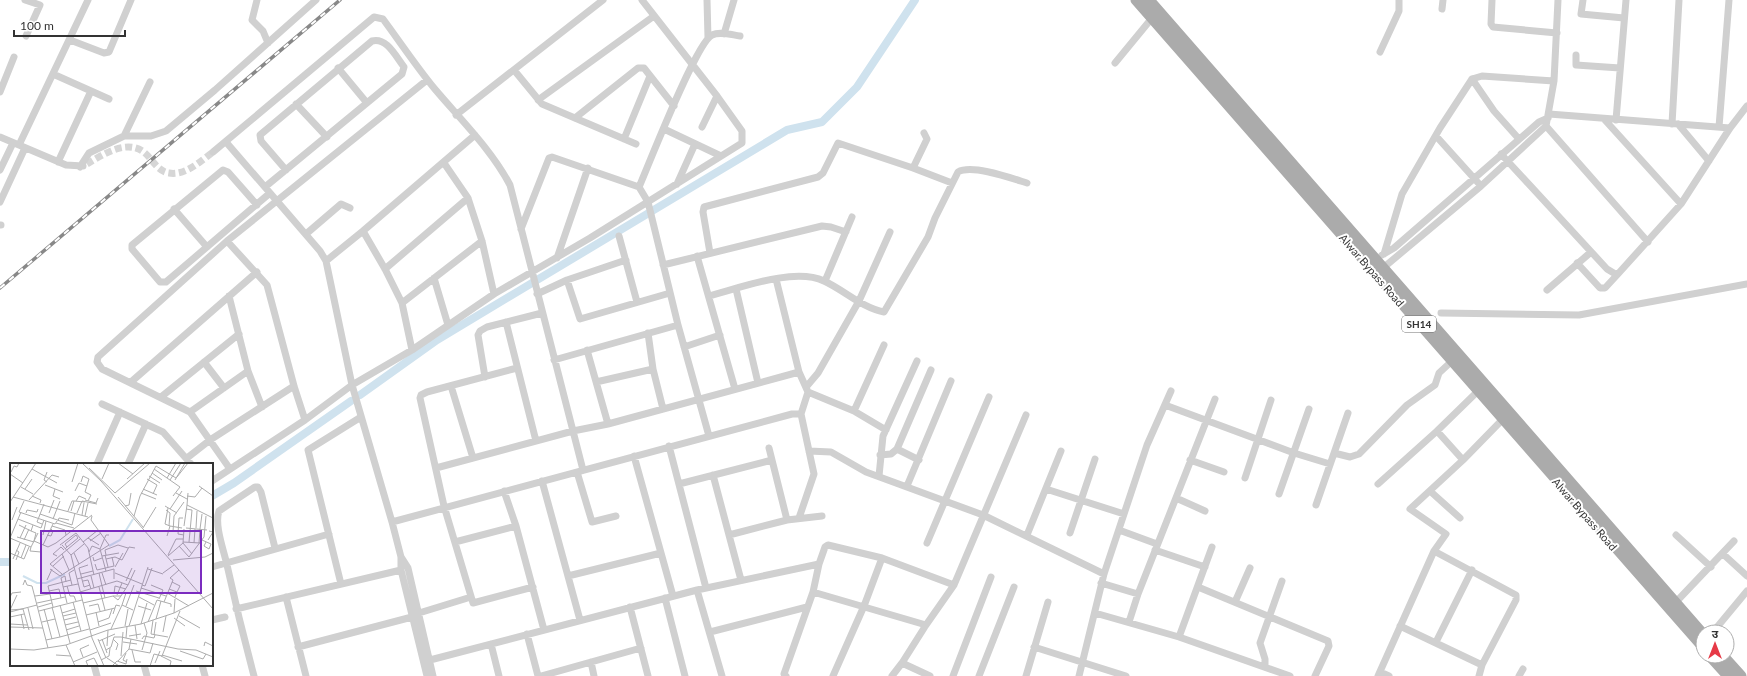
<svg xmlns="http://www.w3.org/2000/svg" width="1747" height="676" font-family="Lato,'Noto Sans Devanagari',sans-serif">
<rect width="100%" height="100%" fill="#fff"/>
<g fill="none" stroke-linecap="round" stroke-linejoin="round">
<path stroke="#cfe2ee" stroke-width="8" d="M360 395 437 340 787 130 822 122 857 87 915 0
M212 496 234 483 351 401
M0 562H11"/>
<path stroke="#d6d6d6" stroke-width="7" stroke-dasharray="7 3.5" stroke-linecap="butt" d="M87 164C104 154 130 136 148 156 154 163 160 172 169 173 185 176 201 161 213 152"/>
<path stroke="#d0d0d0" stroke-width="7" d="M25 0 40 5 26 36
M257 0 252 20 263 31 268 43
M707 0 708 38
M1492 0 1491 24 1493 27 1557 33
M1583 0 1581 14 1624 18
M1442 9 1443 0
M724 34 734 0
M70 40 104 53 109 52 131 0
M1380 52 1399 11V0
M1576 55V65L1620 68
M1115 63 1152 18
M338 68 367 103
M514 70 542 104 636 144
M53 74 109 99
M1472 79 1494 111 1519 139
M0 92 14 57
M538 100 654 16
M296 104 327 137
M1549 114 1730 128
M456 115 603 0
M575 118 638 68H644L674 106
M1604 119 1681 204
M1616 120 1626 0
M1672 124 1679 0
M1678 124 1709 161
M1546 126 1648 242
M702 127 717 96
M1719 127 1729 0
M664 129 721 156
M124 136 150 82
M1436 136 1481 186
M0 137 66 165 83 166
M624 139 650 76
M226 142 320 251 326 261 352 385 392 522 401 557V570L427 676
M19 145 88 0
M213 152 374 17 383 19C400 42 416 66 434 88 460 119 491 149 510 185L583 470
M1501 154 1607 269 1617 275 1681 204 1730 128 1747 106
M58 162 91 91
M444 163 468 198 482 241 494 294
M80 167 89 153 124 136H151L166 131 215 90 316 0
M913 168 927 139 924 133
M0 170 13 143
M677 184 695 144
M265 187 402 74 404 67C396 57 387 37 372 41L260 135 261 141 286 170
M0 202 25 148
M257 205 228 172 223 170 132 245V249L160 282H166L270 193
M174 209 207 247
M0 225H1
M521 229 549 158 552 157 639 187
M363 231 385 269 402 303 412 350
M306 234 341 204 350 208
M619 236 637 302
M227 241 267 285 294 386 305 420
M710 253 703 212 704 207 818 177 823 173 838 143 913 168 952 183
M1384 254 1402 194 1440 128 1472 79 1482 76 1554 81
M1382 255 1394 248 1539 122 1548 118
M697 256 735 389
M557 258 588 168
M326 261 363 231 475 135
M1577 263 1600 288H1605L1617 275
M663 265 822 226 831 227 846 232
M1383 268 1481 186 1546 126 1554 81 1558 0
M385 269 468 198
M434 278 448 325
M567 280 580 319 670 293
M825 281 852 217
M736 289 758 383
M1547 290 1591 252
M537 294 567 280 626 260
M229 296 248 371 262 407
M709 296C740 288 794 267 824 281 844 290 862 308 884 312L928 237 935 218 958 172C972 164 1011 178 1027 183
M402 303 482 241
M1441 313 1579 315 1747 284
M506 322 536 441
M648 333 653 369
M684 347 720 335
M587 350 608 424 799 372 776 279
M554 360 678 325
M204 362 224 388
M517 368 427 392 421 395 420 398 444 506 473 603 533 587
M799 372 808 392 801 414
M485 377 478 335 480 331 487 327 542 313
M131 382 257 272
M596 382 653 369 663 409
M451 386 473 458
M807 386 818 373 859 301 890 232
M808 392 854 411 886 430
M161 397 239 334
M102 404 163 432 191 464
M1165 405 1294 453 1330 464
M854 411 884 345
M190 412 248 371
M1437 431 1478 391
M709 436 678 325 648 202 639 187C649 164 696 43 712 35 720 31 732 35 740 36
M669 446 706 588
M769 448 787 520
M897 449 919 460
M809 451 831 452 866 472 983 515 1104 574
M1334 453 1350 457 1359 454 1407 405 1435 385 1439 373 1452 361
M880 455 891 454 897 449 931 370
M634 456 673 596
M187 458 210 440 294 386
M1190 460 1224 472
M97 464 120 412
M128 464 146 424
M436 468 573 431 608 424
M230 469 190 412 102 369 97 362 98 357 227 241 427 80
M577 472 592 522 616 516
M713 475 741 580
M879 476 883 436 917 361
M1245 478 1271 400
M212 481 305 420 352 385 412 350 494 294 590 238 742 143V131L717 96 642 0
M542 481 580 620
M679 484 772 460
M1378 484 1437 431 1463 460
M907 486 951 381
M1046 489 1124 514
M504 491 516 526
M1430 491 1460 518
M1279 494 1309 409
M1176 498 1205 511
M1316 505 1348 413
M392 522 792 414H801L814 474 799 518
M1119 530 1157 544
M1070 533 1095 459
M729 535 787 520 822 516
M1027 535 1061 451
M1676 535 1711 567
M455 542 516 526 544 630
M927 543 989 397
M1155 550 1205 567
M1434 551 1516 595V600L1482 665
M1723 554 1747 576
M401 557 408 568 433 676
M212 567 329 534
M568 576 661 553
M1101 583 1138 594 1215 399
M341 584 308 450 361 417
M954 585 1026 415
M1198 587 1328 641 1329 646 1315 676
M697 590 722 676
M813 592 819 564
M286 597 306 676
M665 598 685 676
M1235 602 1250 568
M1676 602 1734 541
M630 607 648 676
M236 609 401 570
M419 613 471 597
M1095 613 1179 637 1290 676
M212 620 225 617
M1129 622 1138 594
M1400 626 1482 665 1479 676
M710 632 807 607
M1713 632 1747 591
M527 634 538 676
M1179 637 1212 547
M1436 642 1472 570
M491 644 499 676
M298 647 412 617
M1034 647 1126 676
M430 660 697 590 819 564 825 547 828 545 882 558 954 585 926 625 902 663 892 676
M591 662 594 676
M902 663 930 676
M94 665 97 676
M144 665 147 676
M202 665 205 676
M1265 667V659L1260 643 1282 581
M1380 672 1389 676
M254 676C244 639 235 602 227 565 224 551 214 525 219 511L255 487H258L261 492 275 548
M541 676 641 648
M786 676 784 674 813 592 926 625
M833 676 864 606 882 558
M953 676 991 577
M979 676 1014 587
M1026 676 1048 602
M1079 676 1104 574 1147 445 1171 391
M1378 676 1434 551 1446 534 1410 509 1463 460 1503 419
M1519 676 1523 669"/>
<path stroke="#ababab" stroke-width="11" d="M1136 0 1703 647
M1149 0 1703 634
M1710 656 1728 676
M1723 656 1741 676"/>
<g stroke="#888" stroke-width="3.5">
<path id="rail" d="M0 288 340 0"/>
</g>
<use href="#rail" stroke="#fff" stroke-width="2" stroke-dasharray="6" stroke-linecap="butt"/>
</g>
<g text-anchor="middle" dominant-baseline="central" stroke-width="4" stroke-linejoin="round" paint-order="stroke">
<rect fill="#fff" stroke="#707070" stroke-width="1" x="1402" y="316" width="34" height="16" rx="3"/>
<g font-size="10" font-weight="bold" fill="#333">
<text x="1419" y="324">SH14</text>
</g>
<g font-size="11" fill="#333" stroke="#fff">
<text transform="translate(1372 270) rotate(49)">Alwar Bypass Road</text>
<text transform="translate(1585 514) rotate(49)">Alwar Bypass Road</text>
</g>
</g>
<g transform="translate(10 463)">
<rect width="203" height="203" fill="#fff"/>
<path fill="none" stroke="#cfe2ee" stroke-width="2" d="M99 83 110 77 123 56M13 113 27 120H36L55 111"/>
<path fill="none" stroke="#adadad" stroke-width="1" d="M72 0 91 18 203 146M108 0 123 11M79 5 105 30 140 0M22 6 47 20M144 6 170 24 163 33M1 9 4 3 7 4 9 0M142 10 152 17M0 11 13 20M139 13 150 20M167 14 178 0M157 15 166 0M92 16 99 0M117 16 135 0M137 16 147 22 143 31M160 17 171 0M165 17 175 0M37 19 34 17 37 9M62 19 68 0M71 19 73 13 79 16 75 29 81 32 78 38M35 22 53 29M189 23 203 33M11 24 23 31M15 26 22 16M45 26 43 33 50 36M133 26 147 32M65 28 69 20 77 23M131 30 146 36M166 30 177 36M178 30 177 42 203 55M22 33 31 37 30 40M177 33 185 34 192 25M3 34 78 54M108 34 133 64M19 37 42 12 49 14M75 37 86 40 88 35M14 38 9 49 45 61 47 58M66 38 69 33 76 36M0 39 26 0M115 43 119 42 121 30M155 43 167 50M158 45 155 61 160 63M160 46 172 28M176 46 182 47 179 79M156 47 160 50 159 63M58 48 62 38H64M61 48 64 38 75 39M16 50 17 47 27 49 28 46M39 50 44 37M67 50 72 38 87 41M30 51 62 62 65 50M72 52 74 40M75 53 78 40M124 53 130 33 146 3 166 15M173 55H169L168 71 174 72M8 56 31 65 34 57M43 56 50 38M2 57 7 44M48 58 49 55 59 57M46 60 64 65M32 61 27 59 34 41M9 62 21 68 23 62M42 63 55 67 56 72M174 63 177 42M133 65 146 44M176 65 197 67M186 65 187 48M190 66 192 51M21 68 26 70 24 78 38 84M163 69 164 53 174 39M33 72 36 58M37 72 41 73 43 68 41 66M157 73 160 63 172 65M7 74 24 79M0 75 21 84 28 70M0 75 11 49M10 75 16 62M78 75 89 82M14 77 19 66M192 77 201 81 199 86 194 83 196 79M198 77 203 69 199 68M80 78 91 70M73 79 88 67M173 79 190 80M173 80 182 91M184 80 185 66M189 80 190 66M33 82 43 61M50 82 66 70 78 85 84 112M52 82 61 92 82 175 94 203M169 83 179 94 194 74 196 53M21 84 20 88 31 89M38 84 46 80 82 52M55 86 57 84 68 75 66 72 55 81 57 84M79 89 82 83 90 86M0 90 14 96 19 84M64 90 69 101M52 91 59 107M61 92 74 81M95 92 98 104M96 92 95 87 108 82 118 85M158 92 166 76H173M47 93 43 91 51 84 54 87M92 93 109 90M158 93 173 80 174 66M83 94 84 98 92 95M11 95 16 82M3 96 10 80M96 96 105 94 112 97 119 84 125 85M6 97 9 89 6 87M163 97 195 94 203 90M85 101 87 107 104 103 102 94M78 102 69 105 74 124 80 122M43 103 54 93M105 104 113 90M40 106 50 113 99 82 81 57 82 53M138 106 153 111M96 108 90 86 96 72H99M89 110 92 123M92 110 96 122M105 110 132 121M153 110 164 102M52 111 40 101 70 76M71 111 83 108M81 113 84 125M67 116 104 106V116M37 117 42 106M73 118 78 117 81 126M116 118 122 105M56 119 55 113 51 115 57 140M162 119 170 123 167 129M13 122 15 117 17 122 22 123 38 185M62 122 59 110 64 107M118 122 125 107M132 122 135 123 142 105M141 122 153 127 149 136M57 123 60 133H64L66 138M92 123 95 135M53 124 68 121M89 124 95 147M131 125 156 133M159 126 167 129 165 134M39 128 49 126 51 135M126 128 149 135M70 129 107 118 118 122 111 133M116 130 112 142 123 147M157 130 179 143M104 131 105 123 116 126M107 132 112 120M25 133 40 131M0 134 2 130 11 129M129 134 144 142M63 139 71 168M154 139 163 117 160 115 169 107M27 140 55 134M73 140 103 133 108 137 111 133H103M50 142 60 180M79 143 88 141 90 148M116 143 124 122M128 143 141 147M28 144 42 140M42 144 50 174 79 166M43 144 38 123 61 117M18 145 23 166M34 146 42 176M0 147 13 146 19 167M0 147 7 132M29 148 72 137M0 149 27 142M86 149 89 163M52 150 65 146M164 150 165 136M11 151 14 166M103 151 106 142 110 143M76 152 105 145M53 153 66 150M169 153 190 165M0 154 14 151M164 155 175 163M146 156 151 138M54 157 66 154M143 157 141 171 158 174M32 159 45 156M88 159 99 155 102 146M138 159 147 137 161 141V144M0 161 17 162M131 161 137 140M55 162 68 159M125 162 127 176M115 163 118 146M119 163 138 104M0 164 33 165M101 166 112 142M56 167 69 163M80 167 101 160M153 169 156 153M144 172 146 159M119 173 131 171M116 175 117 163M88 176 96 195M92 176 97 190M103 176 108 181 106 187M132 176 134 173 144 175 145 172M36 177 50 174M89 178 105 171M113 179 127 181M56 182 65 203M97 183 98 167M194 183 195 179 203 183M0 186 24 187 56 182 98 167 131 161 164 150 203 130M119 186 140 190 143 180M96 187 101 184 104 174H111L168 186 186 187 203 194M122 187 125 199H131M132 187 137 170 134 160M170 188 193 196 196 191M116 190 113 197 117 199M46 192 61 193M152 192 172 198M111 193 113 169M151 193 161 198 160 203M73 194 70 186 79 182M97 195 109 203M91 197 99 193 100 185M108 198 119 186 121 176M63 199 87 189M145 200 150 188M78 203 76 198 84 195 88 203M102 203 107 198 116 201 117 196M140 203 144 191 152 193 170 148"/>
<path fill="#7b2cbf" fill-opacity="0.15" stroke="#7b2cbf" stroke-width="2" d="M31 68H191V130H31Z"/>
<rect width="203" height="203" fill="none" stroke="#333" stroke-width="2"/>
</g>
<g transform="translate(1715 644)"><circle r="19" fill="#ffffff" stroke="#adadad"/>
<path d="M0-3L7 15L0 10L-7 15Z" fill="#e63946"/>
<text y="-6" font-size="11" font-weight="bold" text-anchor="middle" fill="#333333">उ</text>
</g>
<path d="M14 30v6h111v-6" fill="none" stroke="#333333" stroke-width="2"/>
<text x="20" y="30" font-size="12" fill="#333333" stroke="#ffffff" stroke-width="3" paint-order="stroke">100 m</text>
</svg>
